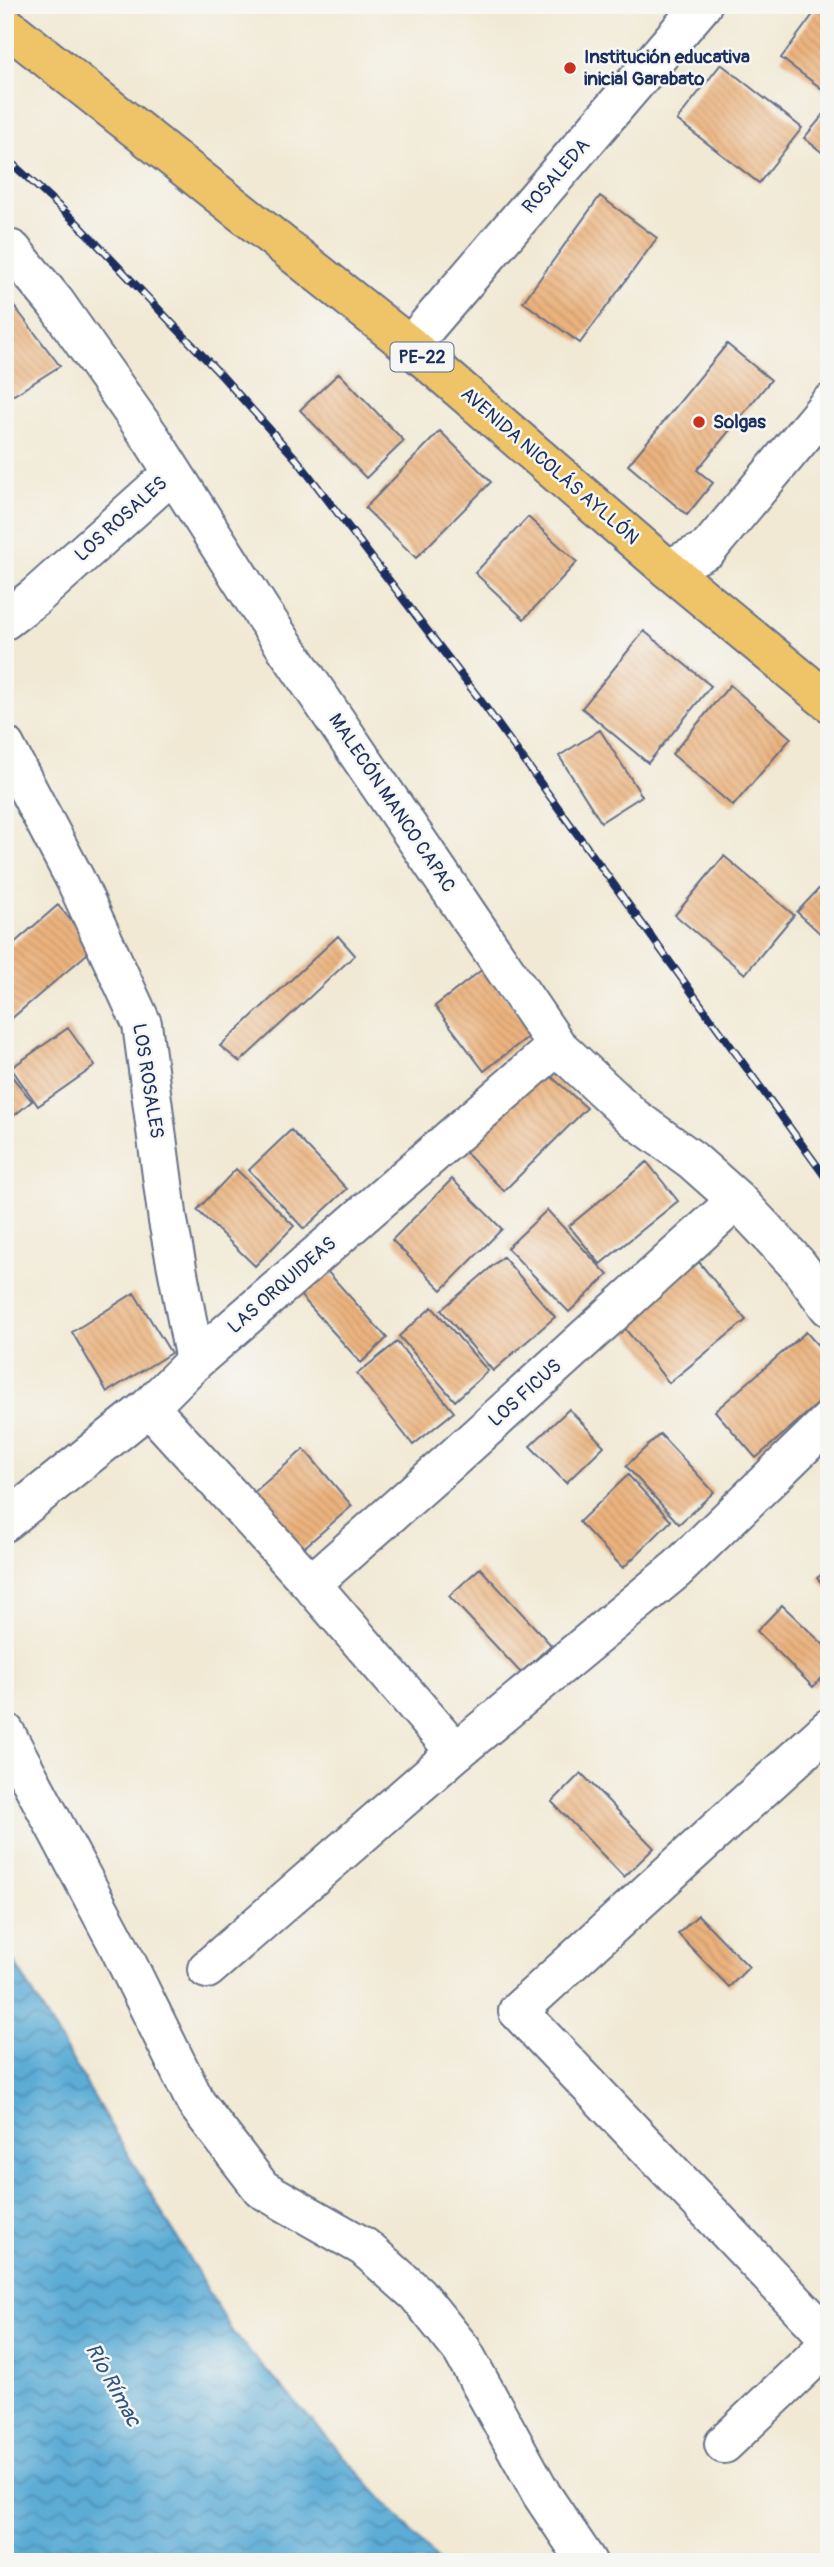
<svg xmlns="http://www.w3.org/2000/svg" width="834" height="2567" font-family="Pangolin,sans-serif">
<defs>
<pattern id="water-waves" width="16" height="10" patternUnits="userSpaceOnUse" patternTransform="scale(1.75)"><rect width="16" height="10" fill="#5cacd6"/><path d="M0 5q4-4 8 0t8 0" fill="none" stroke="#4b8cb1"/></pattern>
<pattern id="building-back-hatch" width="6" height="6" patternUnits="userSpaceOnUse" patternTransform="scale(1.75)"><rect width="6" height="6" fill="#ebb27d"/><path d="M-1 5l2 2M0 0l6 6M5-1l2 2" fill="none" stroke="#c9996e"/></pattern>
</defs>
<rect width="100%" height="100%" fill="#f6f6f2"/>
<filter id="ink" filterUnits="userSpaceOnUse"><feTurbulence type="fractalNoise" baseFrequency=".0143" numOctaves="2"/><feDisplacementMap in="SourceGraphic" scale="14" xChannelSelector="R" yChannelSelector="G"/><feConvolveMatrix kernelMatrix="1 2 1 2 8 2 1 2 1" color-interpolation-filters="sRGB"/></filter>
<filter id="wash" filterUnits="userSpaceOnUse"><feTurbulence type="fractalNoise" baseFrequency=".00686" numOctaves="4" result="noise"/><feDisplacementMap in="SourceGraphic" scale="28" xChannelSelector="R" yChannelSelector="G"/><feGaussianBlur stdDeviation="1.57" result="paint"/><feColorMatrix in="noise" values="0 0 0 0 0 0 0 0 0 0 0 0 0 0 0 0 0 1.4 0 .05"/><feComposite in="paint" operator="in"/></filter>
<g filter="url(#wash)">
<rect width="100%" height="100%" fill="#f1e9d4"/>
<path fill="url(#water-waves)" stroke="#3c6e9a" stroke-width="2" d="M5 1946 233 2333 439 2562H14L5 2545Z"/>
<g id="blocks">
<path fill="url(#building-back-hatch)" d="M820 5H829V94L781 58Z
M721 64 802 128 759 183 677 120Z
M829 108V158L804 138Z
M600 196 657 238 580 343 523 302Z
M5 294 60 366 14 395 5 392Z
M727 344 771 380 697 470 713 483 687 515 628 465Z
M339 373 404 441 366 478 300 410Z
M440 431 491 482 416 558 365 508Z
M528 517 577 562 524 619 475 573Z
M644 631 711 686 648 763 582 708Z
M730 685 791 738 733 806 672 754Z
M600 730 642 796 601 822 559 756Z
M724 856 794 915 745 974 675 915Z
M829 878V933L824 937 797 912Z
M58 905 94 948 11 1019 5 1012V951Z
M338 936 355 955 240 1062 220 1046Z
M483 969 533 1033 484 1071 435 1006Z
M68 1028 95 1066 38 1106 11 1068Z
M5 1068 32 1101 5 1123Z
M545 1071 587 1108 504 1191 463 1150Z
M291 1130 347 1189 304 1229 249 1170Z
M647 1162 678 1201 600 1264 569 1226Z
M236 1169 294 1226 255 1266 197 1210Z
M452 1179 502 1229 442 1290 392 1240Z
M547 1210 608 1275 569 1312 507 1248Z
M503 1257 555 1317 493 1371 441 1310Z
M318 1261 387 1338 361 1363 291 1285Z
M699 1262 746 1320 669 1383 622 1325Z
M134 1293 171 1353 107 1392 72 1332Z
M432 1307 488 1371 455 1401 399 1336Z
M806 1332 829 1358V1394L756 1458 715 1411Z
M397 1342 454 1412 413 1445 357 1374Z
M569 1409 604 1446 566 1483 530 1446Z
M660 1434 714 1492 679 1524 626 1466Z
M304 1449 352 1506 300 1551 252 1494Z
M628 1475 671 1521 623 1568 579 1522Z
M480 1568 551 1645 521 1673 449 1596Z
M829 1568V1592L817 1578Z
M782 1605 829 1650V1671L813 1687 757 1631Z
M581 1773 654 1848 624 1877 552 1802Z
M698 1915 749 1967 729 1987 678 1934Z"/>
</g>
</g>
<g filter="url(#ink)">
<use href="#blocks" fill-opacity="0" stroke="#667087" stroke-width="2"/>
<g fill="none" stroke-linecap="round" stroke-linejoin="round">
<g stroke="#667087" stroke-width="42">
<path id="minor" d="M12 250 55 302 151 438 263 614 557 1046 634 1118 692 1160 737 1200 797 1264 829 1307
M410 346 702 5
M668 569 708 549 829 404
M5 620 35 597 173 473
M5 746 76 881 142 1024 168 1221 195 1361
M149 1407 311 1584 456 1752
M5 1522 149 1407 195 1361 557 1046
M311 1584 448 1463 737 1200
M829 1728 518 2011 829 2338
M5 1732 115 1939 196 2103 262 2189 364 2247 417 2294 462 2350 542 2495 587 2562
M207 1969 456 1752 677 1569 829 1421
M724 2444 829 2344"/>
</g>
<g stroke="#667087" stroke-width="42">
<path id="highway" d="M5 25 410 346 668 569 829 702"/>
</g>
<use href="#minor" stroke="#fff" stroke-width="38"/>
<use href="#highway" stroke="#efc469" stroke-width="38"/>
<g stroke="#1b2f5e" stroke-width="8">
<path id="rail" d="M5 157 77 223 221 375 298 461 481 701 829 1182"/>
</g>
<use href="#rail" stroke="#f6f6f2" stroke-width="5" stroke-dasharray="16" stroke-linecap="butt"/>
</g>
</g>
<g fill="#c8321e" stroke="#f6f6f2" stroke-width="2.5">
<circle cx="570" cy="68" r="7"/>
<circle cx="699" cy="422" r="7"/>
</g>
<g text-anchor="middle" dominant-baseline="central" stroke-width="5" stroke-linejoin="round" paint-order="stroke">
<rect fill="#f6f6f2" stroke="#5d6b8a" stroke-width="2" x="390.5" y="342.5" width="63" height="29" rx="5"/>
<g font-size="18" font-weight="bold" fill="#1b2f5e">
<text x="422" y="357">PE-22</text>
</g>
<g font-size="19" font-weight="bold" fill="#1b2f5e" stroke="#f6f6f2" text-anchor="start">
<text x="584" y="57">Institución educativa<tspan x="584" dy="22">inicial Garabato</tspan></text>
<text x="713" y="422">Solgas</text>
</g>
<g font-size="19" fill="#1b2f5e" stroke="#f6f6f2">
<text transform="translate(556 176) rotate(-49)">ROSALEDA</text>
<text transform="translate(550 466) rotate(41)">AVENIDA NICOLÁS AYLLÓN</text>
<text transform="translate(121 519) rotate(-42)">LOS ROSALES</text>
<text transform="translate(392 803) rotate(56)">MALECÓN MANCO CAPAC</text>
<text transform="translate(148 1081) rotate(81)">LOS ROSALES</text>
<text transform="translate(282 1285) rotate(-41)">LAS ORQUIDEAS</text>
<text transform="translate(525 1393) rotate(-42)">LOS FICUS</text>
</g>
<g font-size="21" font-style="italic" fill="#2e5482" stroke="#f6f6f2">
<text transform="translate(113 2385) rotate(61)">Río Rímac</text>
</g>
</g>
<rect width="834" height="2567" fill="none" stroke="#f6f6f2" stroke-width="28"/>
</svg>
